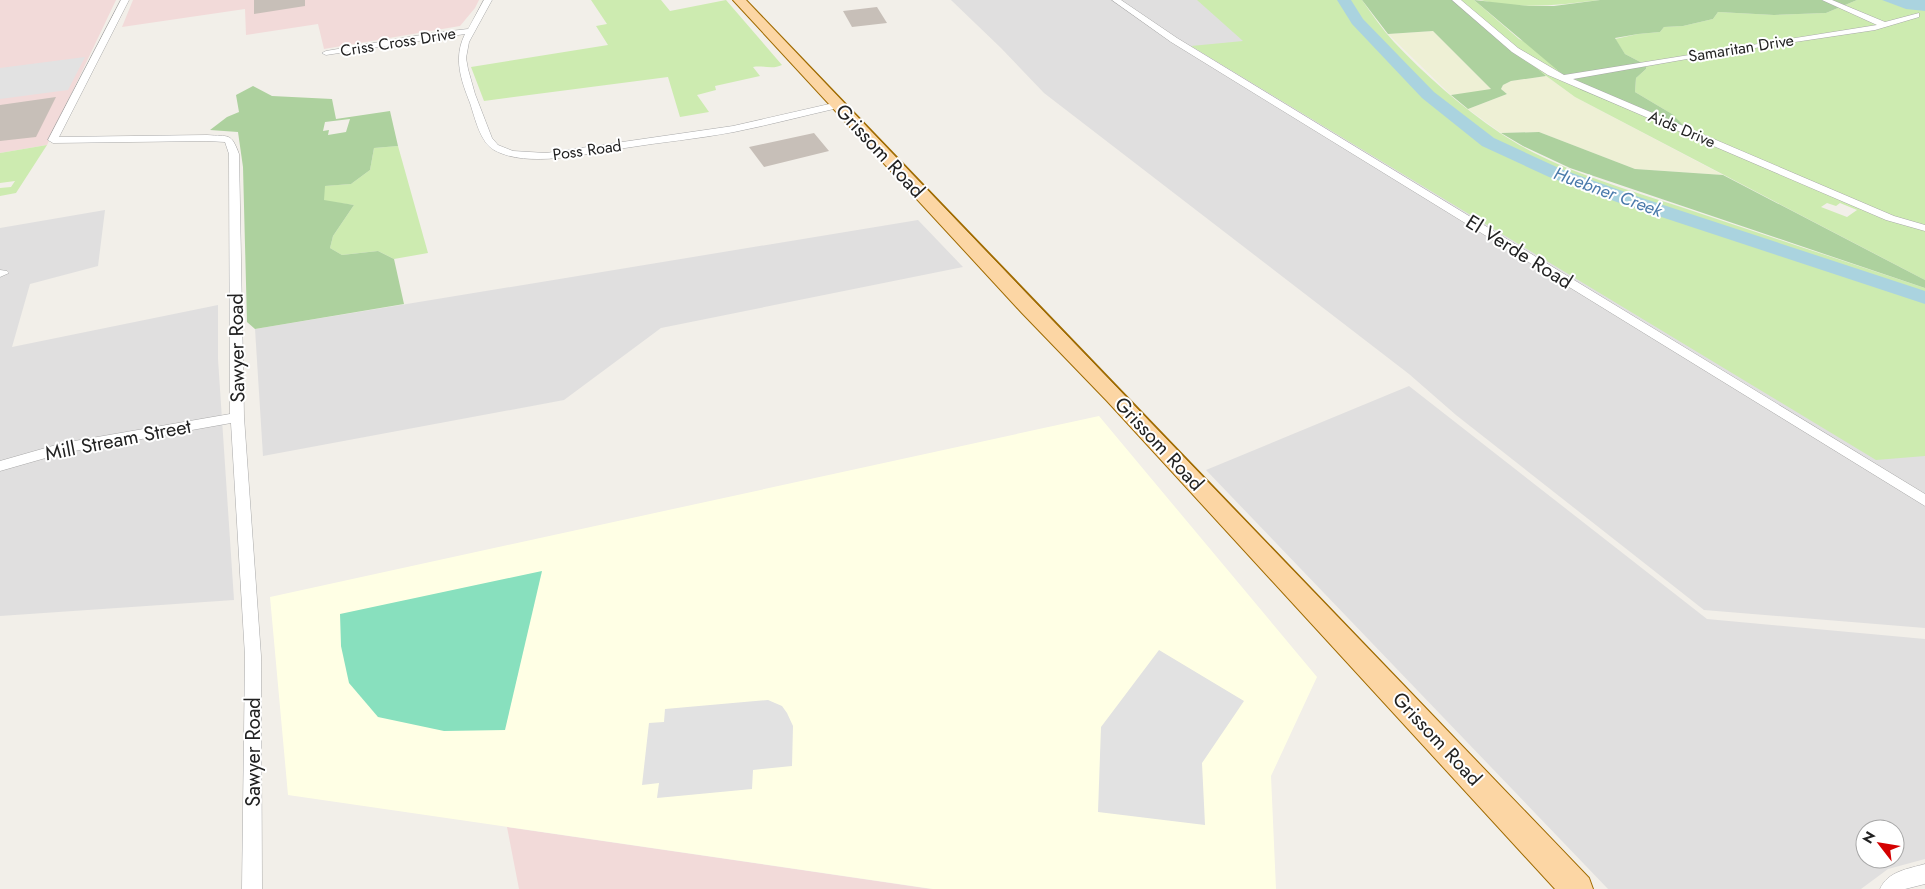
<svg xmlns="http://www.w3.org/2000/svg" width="1925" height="889" font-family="Jost,sans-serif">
<rect width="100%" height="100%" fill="#f2efe9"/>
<path fill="#e0dfdf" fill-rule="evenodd" d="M951 0H1318L1416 109 1925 317V628L1704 610 1456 415 1409 374 1044 93 1001 48Z
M105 210 98 266 30 284 12 347 218 305V359L234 600 0 616V228Z
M918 220 963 267 661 328 564 400 263 456 255 329Z
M1409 386 1707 619 1925 639V859L1888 869 1861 889H1608L1206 470ZM1865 829H1895V859H1865Z"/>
<path fill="#f2dad9" d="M0 0H116L47 145 0 153Z
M133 0H479L475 8 460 26 324 49 318 24 246 35 245 9 122 27Z
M507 827 924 888 933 889H519Z"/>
<path fill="#ffffe5" d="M1099 416 1317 677 1271 776 1276 889H933L288 795 270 597Z"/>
<path fill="#eef0d5" d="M1433 31 1492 90 1451 95 1388 34Z
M1546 76 1575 97 1723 175 1635 169 1539 132 1501 133 1468 109 1507 94 1501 89 1503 85 1511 81Z"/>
<path fill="#cdebb0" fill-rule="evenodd" d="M591 0H661L670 11 726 0 782 65C772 70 764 65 753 67L760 76 715 86 716 90 697 95 709 112 680 117 668 77 484 101 471 67 608 45 596 26 607 24Z
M1197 0H1362C1372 14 1382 29 1394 42 1424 74 1463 108 1500 133 1554 169 1620 187 1681 207 1762 234 1844 261 1925 288V456L1876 460 1191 46 1243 41Z
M1457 0H1474L1519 39 1672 114 1635 92 1636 78 1646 69V65L1625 54 1615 39 1638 34 1660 32 1664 27 1683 26 1713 19 1718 12 1774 15 1826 13 1857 0H1925V280L1575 97 1538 70ZM1827 203 1836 206 1840 203 1857 210 1847 217 1821 207Z
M1480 0H1600C1560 5 1520 10 1480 0Z
M47 145 16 193 0 196V188L11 187 15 181 0 183V153Z
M398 146 428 253 394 259 378 251 342 255 330 248 333 236 354 205 324 201V186L351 184 370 170 374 148Z"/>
<path fill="#add19e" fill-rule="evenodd" d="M1362 0H1457L1546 76 1511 81 1503 85 1501 89 1507 94 1468 109 1451 95 1491 89 1433 31 1388 34Z
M1474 0 1529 6H1554L1600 0H1857L1826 13 1774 15 1718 12 1713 19 1683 26 1664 27 1660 32 1638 34 1615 38 1625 54 1646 65V69L1636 78 1635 92 1672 114 1695 137 1581 90Z
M253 86 272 96 332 99 336 119 390 111 398 146 374 148 370 170 351 184 325 186 324 200 354 205 333 236 330 248 342 255 378 251 394 259 404 304 255 329 247 322 243 167 238 132 210 130 227 117 239 112 236 95ZM350 119 346 132 328 135 329 130 323 131 325 122Z
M1539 132 1635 169 1723 175 1925 280V288L1570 168 1523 146 1501 133Z"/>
<path fill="#88e0be" d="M542 571 505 730 444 731 378 717 349 683 341 646 340 614Z"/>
<path fill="#e2e2e2" d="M85 57 68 90 0 99V68Z
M1159 650 1244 701 1202 763 1205 825 1098 812 1101 727Z
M768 700 782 706 787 713 793 726 792 766 753 770 752 789 657 798 659 783 642 785 649 723 664 722 665 709Z"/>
<path fill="#aad3df" d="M1882 0H1925V11L1906 9Z"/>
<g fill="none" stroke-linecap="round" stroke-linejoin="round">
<path fill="#aad3df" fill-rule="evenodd" d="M1337 0H1351L1363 19 1434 92 1494 138 1561 169 1639 197 1925 291V304L1625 205 1549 177 1482 146 1422 98 1352 24Z"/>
</g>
<path fill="#c7bfb8" d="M254 0H305V6L254 14Z
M877 7 887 23 852 27 843 11Z
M56 97 36 137 0 141V105Z
M814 133 829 151 764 167 749 147Z"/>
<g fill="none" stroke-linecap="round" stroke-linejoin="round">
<g stroke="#a9a9a9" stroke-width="1">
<path id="street" d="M121 0H129L59 137 207 135C229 137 231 132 239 154L244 417 261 656 262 889H242L245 656 231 423 63 453 0 471V461L63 443 230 414 229 154 225 142 207 141 53 143 48 140Z
M484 0H492L469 42 466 58 468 69 475 94 492 138 498 145 513 151 546 153 733 126 838 102 842 105 838 108C803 116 769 125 734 132 698 139 661 142 625 148 587 153 528 169 494 150 480 142 475 118 470 103 461 80 453 58 465 34L326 55 322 53 326 51 433 33 468 29Z
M1112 0H1121L1177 38 1925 494V506L1171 42Z
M1452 0H1461L1518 48 1564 75 1877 25 1822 0H1832L1885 22 1919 13V17L1875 30 1721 53 1573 79 1894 216 1925 225V231L1886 220 1548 75 1512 52Z
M0 270 7 271 9 273 0 277Z
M1925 864V884L1905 889H1880C1888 871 1908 869 1925 864Z"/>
</g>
<g stroke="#a06b00" stroke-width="2">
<path id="primary" d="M733 0H746C1025 294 1308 585 1589 878L1593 889H1555L1107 401 1022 313Z"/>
</g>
<use href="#street" fill="#fff" fill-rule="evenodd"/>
<use href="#primary" fill="#fcd6a4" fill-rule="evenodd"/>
</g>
<g text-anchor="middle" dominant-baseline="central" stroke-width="4" stroke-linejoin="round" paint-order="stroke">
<g font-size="16" fill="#222" stroke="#fff">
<text transform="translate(398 42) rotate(-9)">Criss Cross Drive</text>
<text transform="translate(1741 48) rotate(-9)">Samaritan Drive</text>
<text transform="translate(1682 129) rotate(23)">Aids Drive</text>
<text transform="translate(587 150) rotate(-8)">Poss Road</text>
</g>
<g font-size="18" font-style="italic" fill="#4a7aab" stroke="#fff">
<text transform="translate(1608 192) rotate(20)">Huebner Creek</text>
</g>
<g font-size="20" fill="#222" stroke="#fff">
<text transform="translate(880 151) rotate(47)">Grissom Road</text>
<text transform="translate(1519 252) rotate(32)">El Verde Road</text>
<text transform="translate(237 348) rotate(-91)">Sawyer Road</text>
<text transform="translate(118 440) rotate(-11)">Mill Stream Street</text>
<text transform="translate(1159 444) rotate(47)">Grissom Road</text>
<text transform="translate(1437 739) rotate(47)">Grissom Road</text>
<text transform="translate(253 752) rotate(-90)">Sawyer Road</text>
</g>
</g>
<g transform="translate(1880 844) rotate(301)"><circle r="24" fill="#ffffff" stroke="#a7a7a7"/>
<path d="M0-4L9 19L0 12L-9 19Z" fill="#d40000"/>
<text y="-8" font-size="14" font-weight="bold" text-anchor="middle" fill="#222222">N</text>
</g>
</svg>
